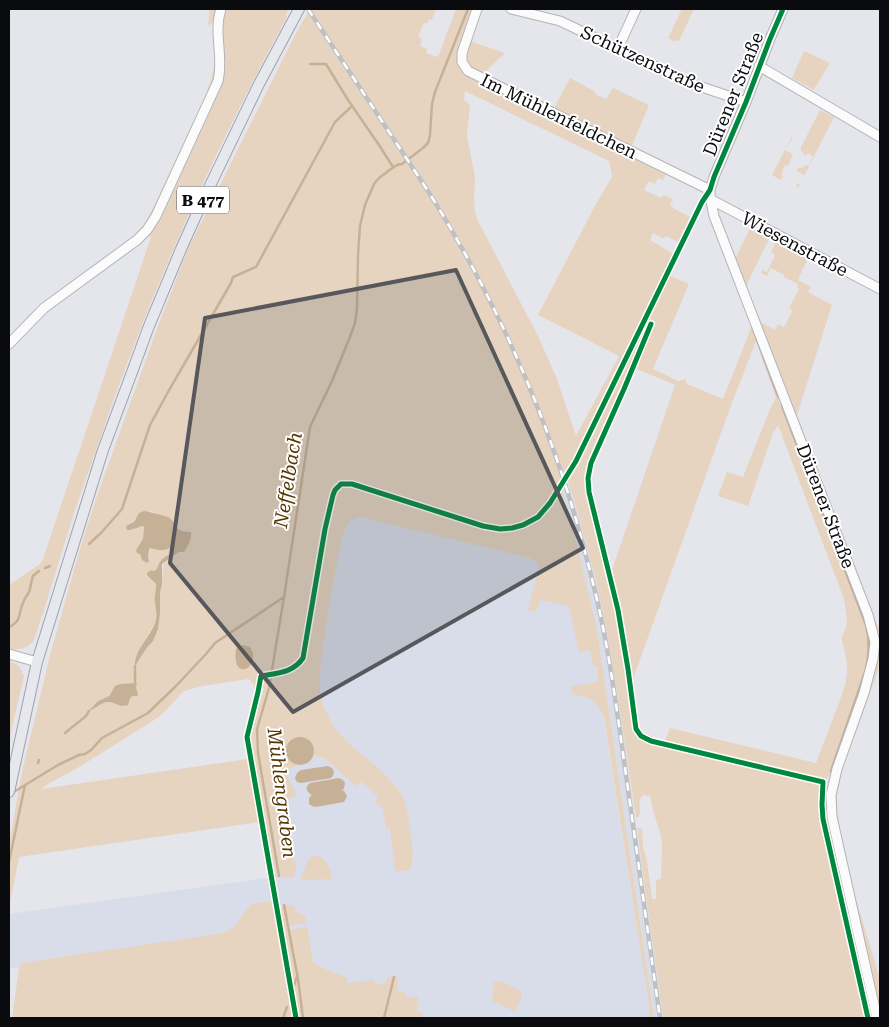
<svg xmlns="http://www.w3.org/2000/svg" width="889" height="1027" font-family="'Roboto Serif',serif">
<rect width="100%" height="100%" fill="#e4e6ec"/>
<path fill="#d9dce9" d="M567 477 588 549 600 597 608 639 623 730 663 1018H654L597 629 578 548 561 487Z
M333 502 515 531 590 632 649 1005V1018H298L226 938 9 969V914L273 877 251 743V736L264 686 285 675Z"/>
<path fill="#e6d4c1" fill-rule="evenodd" d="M210 9H218L217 77 161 201 143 230 9 341V337L30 314 45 301 125 243 137 233 145 223 155 204 205 97 211 80 216 58 213 22 208 26Z
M224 9H289L286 15 287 17C220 140 161 268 114 399 101 436 88 473 75 510 61 553 49 597 34 640 28 649 19 650 9 649V585L40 564 43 559 151 237 149 236 115 262 52 308 37 322 9 352V348L39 316 150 232 154 227 219 86 221 38Z
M310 9H436L432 20 429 19 427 23H424L418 37 422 39 420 46 427 49 426 53 438 57 456 9H481L469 41 505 53 482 75 553 110 570 78 594 91 597 95 606 99 613 88 649 105 631 148 654 159 651 166 666 174 663 180 658 178 655 184 649 181 644 190 661 198 663 195 673 199V201L670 203 671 207 692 218 680 243 666 236 664 239 653 233 650 240 675 255 666 274 689 284 653 369 678 381 685 379 687 384 723 399 751 328H753L780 396 778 400 780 404H782L865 616 871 643 867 671 833 772 827 778 825 785 828 787 829 789 874 1018H663L637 828H642L643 847 647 861 652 899H656V880L661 879 662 845 661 836 653 810 650 796 643 795C636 802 642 809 639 817L636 818C625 745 615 671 600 599 591 557 579 517 567 477L574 465 572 463 557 488 559 490 561 487 578 548 597 629 654 1018H649V1005L604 717C599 702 588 696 572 694L571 686 598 682 596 666H593L590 650 579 652 569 606 540 600 536 612 528 610 539 567C538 562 534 560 530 558L361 517C354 517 350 521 346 527 342 536 340 547 338 556 335 573 332 591 329 608 326 630 321 653 320 676 319 689 321 704 328 716 341 742 368 757 388 778 393 784 399 789 402 796 408 808 409 823 411 837 412 847 415 860 409 870L397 872 395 870 390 829H386L383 808 375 802 378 797 361 781 356 786 324 757H317L314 754V748L292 763 298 765 284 771 295 791 296 797 278 801 284 836H290L292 852 295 861 296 868 294 878 282 877 275 878 273 877 251 743V736L264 687 255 692 254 685 249 679 202 686 184 691 160 716 148 724 76 769 48 784 41 789 248 759 259 822 19 857 9 909V844L22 772 50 655 79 552 98 493 158 326 188 249 297 31ZM465 91 609 161 612 177 597 202 538 315 619 356 576 436 557 379 538 336 477 219 475 211 474 199 475 177 467 136 470 105 464 100ZM756 341 776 398 770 409 743 477 727 472 718 496 748 506 773 433 778 425 844 599 847 621 846 628 842 636V640L846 658 847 666V674L845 685 840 700 816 763 670 728 665 741C654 739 644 738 638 727L632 682 730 408ZM637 369 675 385 612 570 591 486 592 471 594 463ZM150 511C154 513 159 514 163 516 171 521 175 529 185 532L179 552 163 564 162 584 160 593V613L150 645 146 649 138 661H135L142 645 154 625 157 618 155 603 156 584 147 575 153 571H156C158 567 159 562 162 559 167 555 172 555 174 548L172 547 151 548 149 549 148 558 142 560 140 554 136 550 143 539 144 527 143 526 130 530 128 524C133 525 134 522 136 517ZM134 683 137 690 131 697 130 702 125 706C118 706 115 703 109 702 103 702 96 708 90 711L98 701 109 696C114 683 123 685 134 683Z
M682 9H694L679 41 676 40 675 42 668 38Z
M804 51 830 63 814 90 792 78Z
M820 110 834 117 798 188 796 187 798 183 800 184 804 175 797 171 798 168H802L806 165 809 166 813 156 807 153 806 156 801 151V147Z
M792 136 793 137 785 150 793 154 788 166 785 165 781 175 783 176 781 180 772 175Z
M751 226 799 251 808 258 798 280 811 287 808 292 832 305 797 415 877 624 880 629V634L877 631 759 324H761L760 322 775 330 778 324 784 327 793 310 789 308 799 289 797 287 798 284 784 277V275L771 268 767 276 761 273 762 270 767 272 775 255 771 252 777 240 770 237 746 286 735 259Z
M880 654V665L842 771 837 795V808L841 837 855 896 880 979V1018L837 829 835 794 836 786 878 658Z
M9 660 19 666 24 676 11 732 9 757Z
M314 856C326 855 331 869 332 879L313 880 300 879C306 872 304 860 314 856Z
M273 901 278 902 279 910C284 904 287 904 294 906L296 912 305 915 306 923 288 926 289 930 307 927 313 962 325 969 346 977 347 983 374 980 375 984 385 983 388 977 396 976 398 980 397 991 406 992V997H419L417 1001 419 1002 416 1008 419 1012 422 1011 423 1018H12L19 968 21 963 224 933 233 928 251 904Z
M500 981 504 982 521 992V999L515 1011H514L492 1001 494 982Z"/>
<path fill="#c7b196" d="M144 511C147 511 166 516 168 517 180 525 171 531 191 532 192 540 188 545 184 552H179L162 564V584L160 593V613L158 629 153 641 146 649 135 666C134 649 152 636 156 620 157 614 156 610 155 604 154 598 156 591 156 584L147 575V573L151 570 153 571 156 570C158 567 159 562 162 559 167 555 172 555 174 548L172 547C164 551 160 551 151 548L149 549 148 558 149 561 147 563 142 560 140 554 137 553 136 550 143 539 144 527 143 526 130 530H127L126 526 134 522 139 513Z
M243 645 250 647C263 667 231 684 236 649Z
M135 683 137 684 136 687 138 695 137 696H133L131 697 128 705C118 708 116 702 108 702 102 702 95 709 89 711L98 701 109 696 115 686 120 684Z
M286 751a14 14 0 1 1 28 0a14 14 0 1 1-28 0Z
M328 766 332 768C335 772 334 775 331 778L301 783 297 782 295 778 297 773 301 770Z
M339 778 343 780 345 783 344 789 341 790 344 791 347 796 344 802 316 807 312 806 309 804V798L312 795C307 792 304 788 310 783Z"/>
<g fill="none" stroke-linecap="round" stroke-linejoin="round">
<path stroke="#c7b196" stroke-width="2.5" d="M310 64H326L348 100 379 145 393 167
M753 329 778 396
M782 406 866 625C870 641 869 653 866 669L831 771
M89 544 101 533 122 509 150 425 168 392 231 283 233 277 256 267 335 122 352 106
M45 568 50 566
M9 627C22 621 18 614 23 603 24 599 27 596 29 592 31 587 31 581 33 576L39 571
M135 683V666
M65 733 86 716 89 711
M38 763 39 760
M826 790 825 808 827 824 872 1018
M12 793 58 765 79 755 85 754 91 750 102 738 148 713 176 686 206 654 215 643 284 597 310 427 332 381 350 337 355 323 357 308 358 255 360 226 365 205 374 184 379 178 391 169 397 165 402 164 423 148 428 143 430 135 432 104 435 92 468 9
M9 862 25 785
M279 876 258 753 257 729 269 688 284 597
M284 905 298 979 303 1018
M293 989 297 976
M283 1018 287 1007
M384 1018 394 977"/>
<g stroke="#b2b4b9" stroke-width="11">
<path id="minor" d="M477 9 462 53V62L468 71 710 190
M511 9 560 21 675 76 696 85 746 102
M783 9 770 39 746 102 714 177 710 190V196L714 216 868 615 875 642 873 659 864 693 837 769 831 795 832 817 877 1018
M618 48 636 9
M759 66 880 137
M710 199 880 289
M9 344 44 308 137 240 147 230 156 216 218 81C224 56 213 33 221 9
M9 654 37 662"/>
</g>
<g stroke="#9fa2ad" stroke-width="12">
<path id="major" d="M9 792 37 662 103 450 128 383 149 326 181 249 204 198 259 84 299 9"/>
</g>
<use href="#minor" stroke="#fbfbfc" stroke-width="9"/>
<use href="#major" stroke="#e6e8ed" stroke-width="10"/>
<g stroke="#bfc0c2" stroke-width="4.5">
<path id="rail" d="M308 9 428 191C504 312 558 440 592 579 608 641 616 704 625 768 637 851 648 935 660 1018"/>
</g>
<use href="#rail" stroke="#fff" stroke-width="2.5" stroke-dasharray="8" stroke-linecap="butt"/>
<g stroke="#fff" stroke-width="8">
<path id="cycleway" d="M651 324 624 389 591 463 588 478 589 492 618 610 628 669 636 729 641 736 651 741 823 782 822 805 823 819 868 1018
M296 1018 247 737 258 692 261 676C277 673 293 673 303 658L325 529 333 495 335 490 341 484H352L483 526 500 529 512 528 523 525 538 517 550 503 576 461 702 202 710 190 714 177 746 102 770 39 783 9"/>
</g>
<use href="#cycleway" stroke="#00873e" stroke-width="5"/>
</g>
<path fill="#56585c" fill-opacity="0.2" stroke="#56585c" stroke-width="4" stroke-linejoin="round" d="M456 270 583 548 293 712 170 563 205 318Z"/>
<g text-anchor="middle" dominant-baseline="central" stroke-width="4" stroke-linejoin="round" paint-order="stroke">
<rect fill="#fff" stroke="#545457" stroke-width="1" x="177" y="186.5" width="52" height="27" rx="4"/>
<g font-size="16" font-weight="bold" fill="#0a0b0f">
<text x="203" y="200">B 477</text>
</g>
<g font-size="18" fill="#0a0b0f" stroke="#fff">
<text transform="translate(643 59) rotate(25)">Schützenstraße</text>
<text transform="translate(733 94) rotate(-68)">Dürener Straße</text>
<text transform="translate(559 116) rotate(26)">Im Mühlenfeldchen</text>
<text transform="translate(795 244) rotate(28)">Wiesenstraße</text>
<text transform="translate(826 506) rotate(69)">Dürener Straße</text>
</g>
<g font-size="19" font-style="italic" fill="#553500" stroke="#fff">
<text transform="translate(288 480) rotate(-81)">Neffelbach</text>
<text transform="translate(282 793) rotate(83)">Mühlengraben</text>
</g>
</g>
<rect width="889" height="1027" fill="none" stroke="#0a0b0f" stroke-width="20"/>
</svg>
